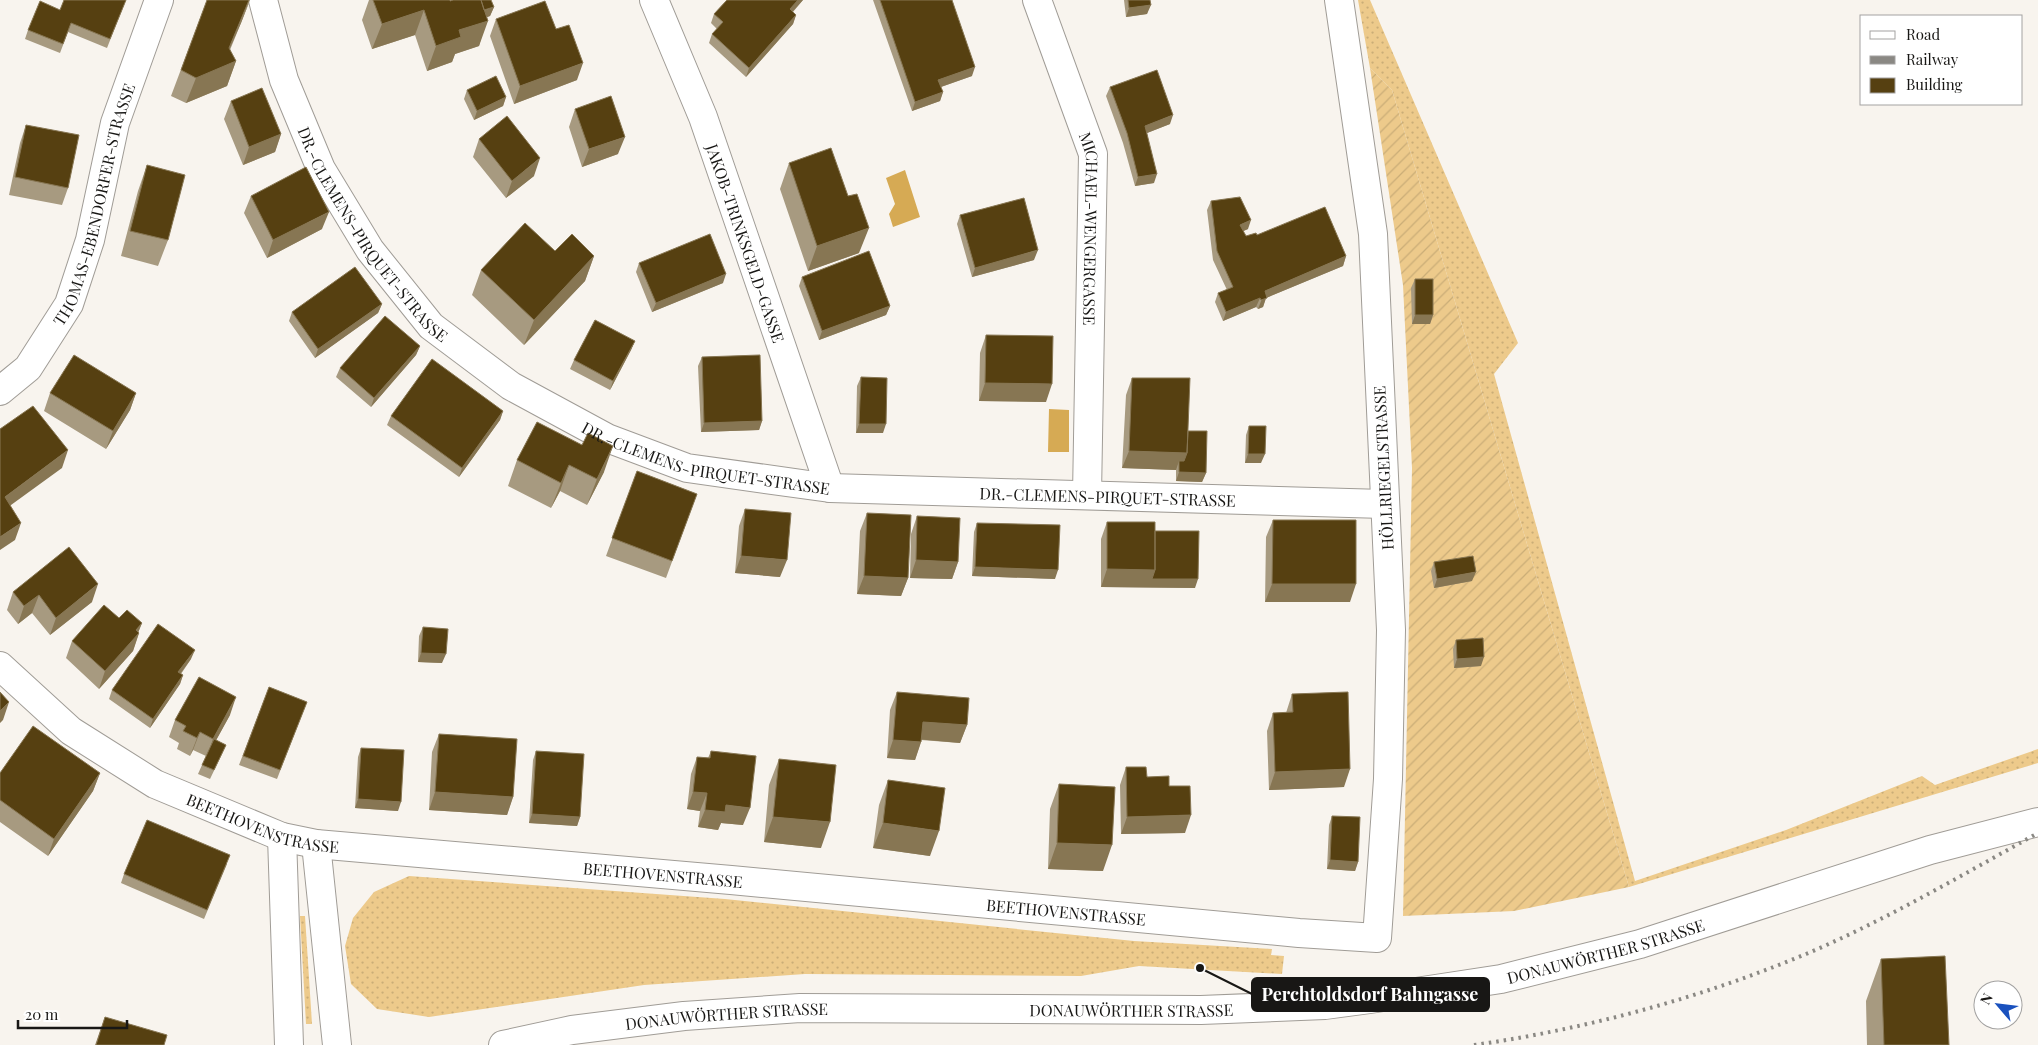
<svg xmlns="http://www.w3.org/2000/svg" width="2038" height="1045" font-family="'Playfair Display',serif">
<defs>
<pattern id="grass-dots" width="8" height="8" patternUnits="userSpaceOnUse" patternTransform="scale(1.25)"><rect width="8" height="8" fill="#edca8b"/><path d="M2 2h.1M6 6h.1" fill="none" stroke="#caad77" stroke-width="1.8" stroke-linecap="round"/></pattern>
<pattern id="garden-furrows" width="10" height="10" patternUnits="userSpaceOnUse" patternTransform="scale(1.25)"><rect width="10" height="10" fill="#edca8b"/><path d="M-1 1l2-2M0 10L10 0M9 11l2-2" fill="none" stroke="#caad77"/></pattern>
</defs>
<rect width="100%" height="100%" fill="#f8f4ee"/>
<path fill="url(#grass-dots)" d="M1358 0H1370L1518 343 1494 374 1635 881 1786 830 1922 776 1935 785 2038 749V763L1629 887 1392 90 1370 68Z
M409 876 725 899 1134 941 1272 949 1271 955 1284 956 1282 974 1139 966 1081 976 805 974 644 985 429 1017 377 1009 351 984 345 946 353 918 374 892Z
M300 916H305L312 1024H306Z"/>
<path fill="url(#garden-furrows)" d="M1370 68 1392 90 1629 887 1514 911 1403 916 1412 468 1403 285Z"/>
<path fill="#d6aa54" d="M905 170 920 217 893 227 889 214 895 204 886 178Z
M1049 409 1069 410V452H1048Z"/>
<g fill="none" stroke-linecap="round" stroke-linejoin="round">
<g stroke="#a09c96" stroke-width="30">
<g id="minor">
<path id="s1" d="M263 0 284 80 321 169 370 250 431 326 511 386 607 438 687 468 830 488 1384 504"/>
<path id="s2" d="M654 0 703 117 830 488"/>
<path id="s3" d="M1037 0 1093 154 1087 495"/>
<path id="s4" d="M0 391 28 368 69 304 90 240 115 123 159 0"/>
<path id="s5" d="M0 666 71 731 155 784 282 837 316 844 731 880 1299 933 1377 938 1388 779 1391 630 1373 234 1339 0"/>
<path d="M282 837 289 1045"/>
<path d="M316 844 337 1045"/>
</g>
</g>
<g stroke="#a09c96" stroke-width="30">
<g id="major">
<path id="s6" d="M503 1045 572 1030 684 1016 800 1008 1201 1010 1325 1005 1370 999 1501 979 1640 944 1930 850 2038 822"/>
</g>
</g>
<use href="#minor" stroke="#fff" stroke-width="28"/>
<use href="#major" stroke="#fff" stroke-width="28"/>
<path stroke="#8a8883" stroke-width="4" stroke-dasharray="2.5 5" stroke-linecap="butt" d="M1474 1045C1587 1029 1700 998 1806 954 1886 920 1962 875 2038 833"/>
</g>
<path fill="#a79a80" d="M64 0H126L107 48 68 32 60 53 25 39 28 30 60 10Z
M207 0H250L241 23 230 50 236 61 227 86 186 103 171 96Z
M369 0H450V1L494 7 490 16 487 17 479 46 455 54 452 62 427 71 415 35 372 49 362 20Z
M727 0H803L793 12 796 15 793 24 746 77 709 43 712 34 717 29 711 23 714 14Z
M873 0H952L972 76 941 87 943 92 940 101 912 111Z
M1124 0H1150L1147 14 1126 17Z
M496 19 556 29 577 80 514 104 490 36Z
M1110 87 1170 124 1147 133 1154 183 1135 186 1123 143 1106 96Z
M467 90 506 97 503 106 474 120 464 99Z
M231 101 281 134 275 152 243 165 224 119Z
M575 109 618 154 582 167 569 127Z
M26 125 68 188 62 205 9 195 20 143Z
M479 139 534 176 506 198 473 157Z
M789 163 859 253 808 271 780 189Z
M147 165 168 240 158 266 121 256 138 191Z
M251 196 322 229 267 258 244 213Z
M1211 201 1248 229 1243 231 1246 236 1257 235 1346 256 1343 266 1266 298 1263 307 1258 309 1256 307 1223 321 1215 302 1218 293 1227 290 1213 260 1207 210Z
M960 215 1034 260 972 277 957 224Z
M555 251 594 256 585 281 524 345 472 295 481 270Z
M639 263 723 283 652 312 636 272Z
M802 277 890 306 886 315 819 340 799 286Z
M1415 279 1433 315 1430 324H1412L1411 288Z
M382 304 378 313 315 358 289 321 292 312Z
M986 335 1046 402 979 401 980 353Z
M635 341 631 350 610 390 570 369 574 360Z
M420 346 416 355 371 407 336 377 340 368Z
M702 357 762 421 759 430 701 432 698 366Z
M861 377 883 433H856L857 386Z
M1132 378 1188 431 1206 473 1202 482 1176 481V470L1122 468 1126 395Z
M50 393H136L130 410 106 449 44 411Z
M503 411 500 420 459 477 387 425 391 416Z
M537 422 604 472 587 505 560 491 551 508 508 486 517 460Z
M1249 426 1261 463H1245L1246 435Z
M637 471 697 494 666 578 606 556Z
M745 509 780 577 735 573 739 526Z
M867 513 908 578 901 596 857 594 860 531Z
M917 516 958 562 952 579 910 578 911 534Z
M1273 520 1350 602H1265L1266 537Z
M1107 522 1155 531 1195 588 1101 587V539Z
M977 523 1055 579 972 576 974 532Z
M1434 562 1472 581 1434 588 1431 571Z
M13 592 92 602 50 635 32 613 18 624 7 610Z
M119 618 142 623 138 633H139L133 651 99 689 66 658 72 641Z
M423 627 442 663 418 662 419 636Z
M1456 640 1481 666 1454 668 1453 649Z
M191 659 181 674 183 675 180 684 150 728 109 699 112 690Z
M269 687 307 702 277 779 239 765Z
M897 692 967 725 960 743 921 740V742L915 760 887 758 890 710Z
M1292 694 1344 787 1269 790 1267 731 1273 713H1286Z
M230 715 216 740 226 745 222 754 210 779 198 774 206 756 193 750 190 756 177 749 179 743 169 737 175 720Z
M439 734 513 797 507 815 429 810 432 752Z
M361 748 398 811 355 808 358 757Z
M536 751 580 817 577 826 529 823 533 760Z
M711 751 743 825 721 823 718 830 698 827 700 811 687 809 691 774 697 757 708 758Z
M779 759 821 848 764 842 769 785Z
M1126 767 1169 786 1185 833 1121 834 1120 785Z
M0 773H100L93 791 48 856 0 822Z
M888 780 930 856 873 848 879 805Z
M1059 784 1103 871 1048 869 1050 809Z
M1332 816 1358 862 1355 871 1327 869 1329 825Z
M227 864 204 919 121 883 124 874Z
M1881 959 1949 1045H1867L1866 1001Z
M105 1017 164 1045H95Z"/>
<path fill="#877653" d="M250 0 241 23 222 66 236 61 227 86 186 103 196 78 229 48Z
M798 0H803L787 18 790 9Z
M1151 5 1147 14 1126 17 1129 8Z
M494 7 490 16 471 23 475 14Z
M424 10 415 35 372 49 382 24Z
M796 15 793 24 746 77 749 68Z
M488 21 479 46 455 54 452 62 427 71 436 46 459 30Z
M583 63 577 80 514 104 520 86Z
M975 67 972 76 935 89 938 80Z
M943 92 940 101 912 111 915 102Z
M506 97 503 106 474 120 477 111Z
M1173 115 1170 124 1142 135 1145 126Z
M281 134 275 152 243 165 249 147Z
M625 137 618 154 582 167 589 149Z
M540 158 534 176 506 198 512 181Z
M1157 174 1154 183 1135 186 1138 177Z
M329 212 322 229 267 258 273 240Z
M1251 220 1248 229 1237 234 1240 225Z
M869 228 859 253 808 271 817 246Z
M1038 250 1034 260 972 277 975 268Z
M594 256 585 281 524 345 534 320Z
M1346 256 1343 266 1266 298 1263 307 1258 309 1265 291Z
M726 274 723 283 652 312 656 303Z
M1260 298 1256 307 1223 321 1226 312Z
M382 304 378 313 315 358 318 349Z
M890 306 886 315 819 340 822 331Z
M1415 315H1433L1430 324H1412Z
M635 341 631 350 610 390 613 381Z
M420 346 416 355 371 407 374 398Z
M985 383 1052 384 1046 402 979 401Z
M136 393 130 410 106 449 113 431Z
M503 411 500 420 459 477 462 468Z
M762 421 759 430 701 432 704 423Z
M859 424H886L883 433H856Z
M613 446 604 472 587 505 597 479Z
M68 450 62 468 0 513 5 497Z
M1129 451 1187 453 1181 470 1179 461 1176 470 1122 468Z
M1248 454H1265L1261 463H1245Z
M569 465 560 491 551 508 561 483Z
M1179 472 1206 473 1202 482 1176 481Z
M21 523 15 540 0 550V537Z
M741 556 787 560 780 577 735 573Z
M916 560 958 562 952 579 910 578Z
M975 567 1058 570 1055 579 972 576Z
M1107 569 1155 570 1198 579 1195 588 1101 587Z
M1476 572 1472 581 1434 588 1437 579Z
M864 576 908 578 901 596 857 594Z
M98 584 92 602 50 635 56 618Z
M1272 584H1356L1350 602H1265Z
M39 595 32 613 18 624 24 606Z
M142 623 137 635 139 633 133 651 99 689 105 671Z
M195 650 191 659 175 681 178 672Z
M421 653 446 654 442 663 418 662Z
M1484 657 1481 666 1454 668 1457 659Z
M183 675 180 684 150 728 153 719Z
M236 697 230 715 207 757 213 739Z
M9 702 3 720 0 723V711Z
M923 722 967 725 960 743 916 739Z
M200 732 193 750 190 756 197 738Z
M893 740 921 742 915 760 887 758Z
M1350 769 1344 787 1269 790 1275 772Z
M100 773 93 791 48 856 54 839Z
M435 792 513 797 507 815 429 810Z
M693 792 707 793 700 811 687 809Z
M358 799 401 802 398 811 355 808Z
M726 805 750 808 743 825 721 823 718 830 698 827 705 810Z
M532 814 580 817 577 826 529 823Z
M1191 815 1185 833 1121 834 1127 817Z
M773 817 830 822 821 848 764 842Z
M883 823 939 831 930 856 873 848Z
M1057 843 1112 845 1103 871 1048 869Z
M1330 860 1358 862 1355 871 1327 869Z"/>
<path fill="#564011" stroke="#877653" d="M64 0H126L110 39 71 23 63 44 28 30 40 1 60 10Z
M207 0H249L229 48 236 61 196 78 181 70Z
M373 0H450V1L453 0H481L488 21 459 30 461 37 436 46 424 10 382 24Z
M481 0H491L494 7 484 10Z
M727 0H798L790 9 796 15 749 68 712 34 723 22 714 14Z
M880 0H952L975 67 938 80 943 92 915 102Z
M1128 0H1150L1151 5 1129 8Z
M545 1 556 29 569 25 583 63 520 86 496 19Z
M1157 70 1173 115 1145 126 1157 174 1138 177 1127 133 1110 87Z
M496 76 506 97 477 111 467 90Z
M262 88 281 134 249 147 231 101Z
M611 96 625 137 589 149 575 109Z
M507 116 540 158 512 181 479 139Z
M26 125 79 135 68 188 15 177Z
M831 148 848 196 857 194 869 228 817 246 789 163Z
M147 165 185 175 168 240 130 231Z
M306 167 329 212 273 240 251 196Z
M1240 197 1251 220 1240 225 1246 236 1256 233 1257 235 1325 207 1346 256 1265 291 1267 298 1261 300 1260 298 1226 312 1218 293 1233 287 1217 251 1211 201Z
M1024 198 1038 250 975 268 960 215Z
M525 223 555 251 572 234 594 256 534 320 481 270Z
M710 234 726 274 656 303 639 263Z
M869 251 890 306 822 331 802 277Z
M355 267 382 304 318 349 292 312Z
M1415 279H1433V315H1415Z
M385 316 420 346 374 398 340 368Z
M595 320 635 341 613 381 574 360Z
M986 335 1053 336 1052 384 985 383Z
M74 355 136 393 113 431 50 393Z
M760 355 762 421 704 423 702 357Z
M432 359 503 411 462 468 391 416Z
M861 377 887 378 886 424H859Z
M1132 378H1190L1187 453 1129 451Z
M33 406 68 450 5 497 21 523 0 537V429Z
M537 422 582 445 588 433 613 446 597 479 569 465 561 483 517 460Z
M1249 426H1266L1265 454H1248Z
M1188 431H1207L1206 473 1179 472V461H1184L1187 453Z
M637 471 697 494 672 561 612 538Z
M745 509 791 513 787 560 741 556Z
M867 513 911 515 908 578 864 576Z
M917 516 960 518 958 562 916 560Z
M1273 520H1356V584H1272Z
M1107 522H1155V570L1107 569Z
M977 523 1060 525 1058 570 975 567Z
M1155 531H1199L1198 579H1152L1155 570Z
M69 547 98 584 56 618 39 595 24 606 13 592Z
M1473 556 1476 572 1437 579 1434 562Z
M104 605 119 618 127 610 142 623 136 630 139 633 105 671 72 641Z
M158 624 195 650 178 672 183 675 153 719 112 690Z
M423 627 448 629 446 654 421 653Z
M1483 638 1484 657 1457 659 1456 640Z
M199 677 236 697 213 739 200 732 197 738 183 731 186 726 175 720Z
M269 687 307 702 280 770 243 756Z
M0 692 9 702 0 711Z
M897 692 969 698 967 725 923 722 921 742 893 740Z
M1348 692 1350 769 1275 772 1273 713 1293 712 1292 694Z
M33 726 100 773 54 839 0 800V773Z
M439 734 517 739 513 797 435 792Z
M214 739 226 745 214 770 202 765Z
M361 748 404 750 401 802 358 799Z
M536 751 584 754 580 817 532 814Z
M711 751 756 756 750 808 726 805 725 812 705 810 707 793 693 792 697 757 710 758Z
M779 759 836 765 830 822 773 817Z
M1126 767H1146L1147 777 1169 776V786H1190L1191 815 1127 817Z
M888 780 945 788 939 831 883 823Z
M1059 784 1115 787 1112 845 1057 843Z
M1332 816 1360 817 1358 862 1330 860Z
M147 820 230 855 207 910 124 874Z
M1945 956 1949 1045H1884L1881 959Z
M105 1017 167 1035 164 1045H96Z"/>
<g text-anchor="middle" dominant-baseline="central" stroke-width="5" stroke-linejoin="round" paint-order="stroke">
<g font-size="16" fill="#181715" stroke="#fff">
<text stroke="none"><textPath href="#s4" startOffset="215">THOMAS-EBENDORFER-STRASSE</textPath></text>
<text stroke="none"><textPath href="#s3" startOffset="238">MICHAEL-WENGERGASSE</textPath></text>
<text stroke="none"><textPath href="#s1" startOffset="262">DR.-CLEMENS-PIRQUET-STRASSE</textPath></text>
<text stroke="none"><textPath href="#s2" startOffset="260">JAKOB-TRINKSGELD-GASSE</textPath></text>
<text stroke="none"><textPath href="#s1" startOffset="682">DR.-CLEMENS-PIRQUET-STRASSE</textPath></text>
<text transform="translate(1383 468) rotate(-93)">HÖLLRIEGELSTRASSE</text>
<text stroke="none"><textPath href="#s1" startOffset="1088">DR.-CLEMENS-PIRQUET-STRASSE</textPath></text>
<text stroke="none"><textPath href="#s5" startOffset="311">BEETHOVENSTRASSE</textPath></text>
<text stroke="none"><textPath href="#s5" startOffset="716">BEETHOVENSTRASSE</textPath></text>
<text stroke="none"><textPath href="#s5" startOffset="1121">BEETHOVENSTRASSE</textPath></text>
<text stroke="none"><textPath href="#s6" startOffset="1111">DONAUWÖRTHER STRASSE</textPath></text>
<text stroke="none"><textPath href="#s6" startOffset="631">DONAUWÖRTHER STRASSE</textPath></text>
<text stroke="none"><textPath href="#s6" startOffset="226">DONAUWÖRTHER STRASSE</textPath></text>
</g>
</g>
<path fill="none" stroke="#181715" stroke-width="2" d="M1200 968L1252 994"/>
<circle fill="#181715" stroke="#fff" stroke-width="2" cx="1200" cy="968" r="5"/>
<rect fill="#181715" stroke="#181715" stroke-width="2" x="1252" y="978" width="237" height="33" rx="5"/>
<g font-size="18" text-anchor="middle" font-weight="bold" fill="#fff">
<text x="1370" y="1001">Perchtoldsdorf Bahngasse</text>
</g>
<rect x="1860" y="15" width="162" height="90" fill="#ffffff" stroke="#a3a2a1"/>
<rect x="1870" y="31" width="25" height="8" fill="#ffffff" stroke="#a3a2a1"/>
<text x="1906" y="40" font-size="15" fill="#181715">Road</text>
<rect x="1870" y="56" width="25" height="8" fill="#8a8883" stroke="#a3a2a1"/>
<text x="1906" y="65" font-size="15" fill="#181715">Railway</text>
<rect x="1870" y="78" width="25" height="15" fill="#564011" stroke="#a3a2a1"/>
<text x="1906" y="90" font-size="15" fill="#181715">Building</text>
<g transform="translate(1998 1005) rotate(298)"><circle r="24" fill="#ffffff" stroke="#a3a2a1"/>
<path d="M0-4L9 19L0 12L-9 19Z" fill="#1a51be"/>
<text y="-8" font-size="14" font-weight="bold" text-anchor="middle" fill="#181715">N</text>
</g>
<path d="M18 1020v8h109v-8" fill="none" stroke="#181715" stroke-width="2.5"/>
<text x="25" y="1020" font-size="15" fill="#181715" stroke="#ffffff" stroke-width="4" paint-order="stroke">20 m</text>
</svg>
